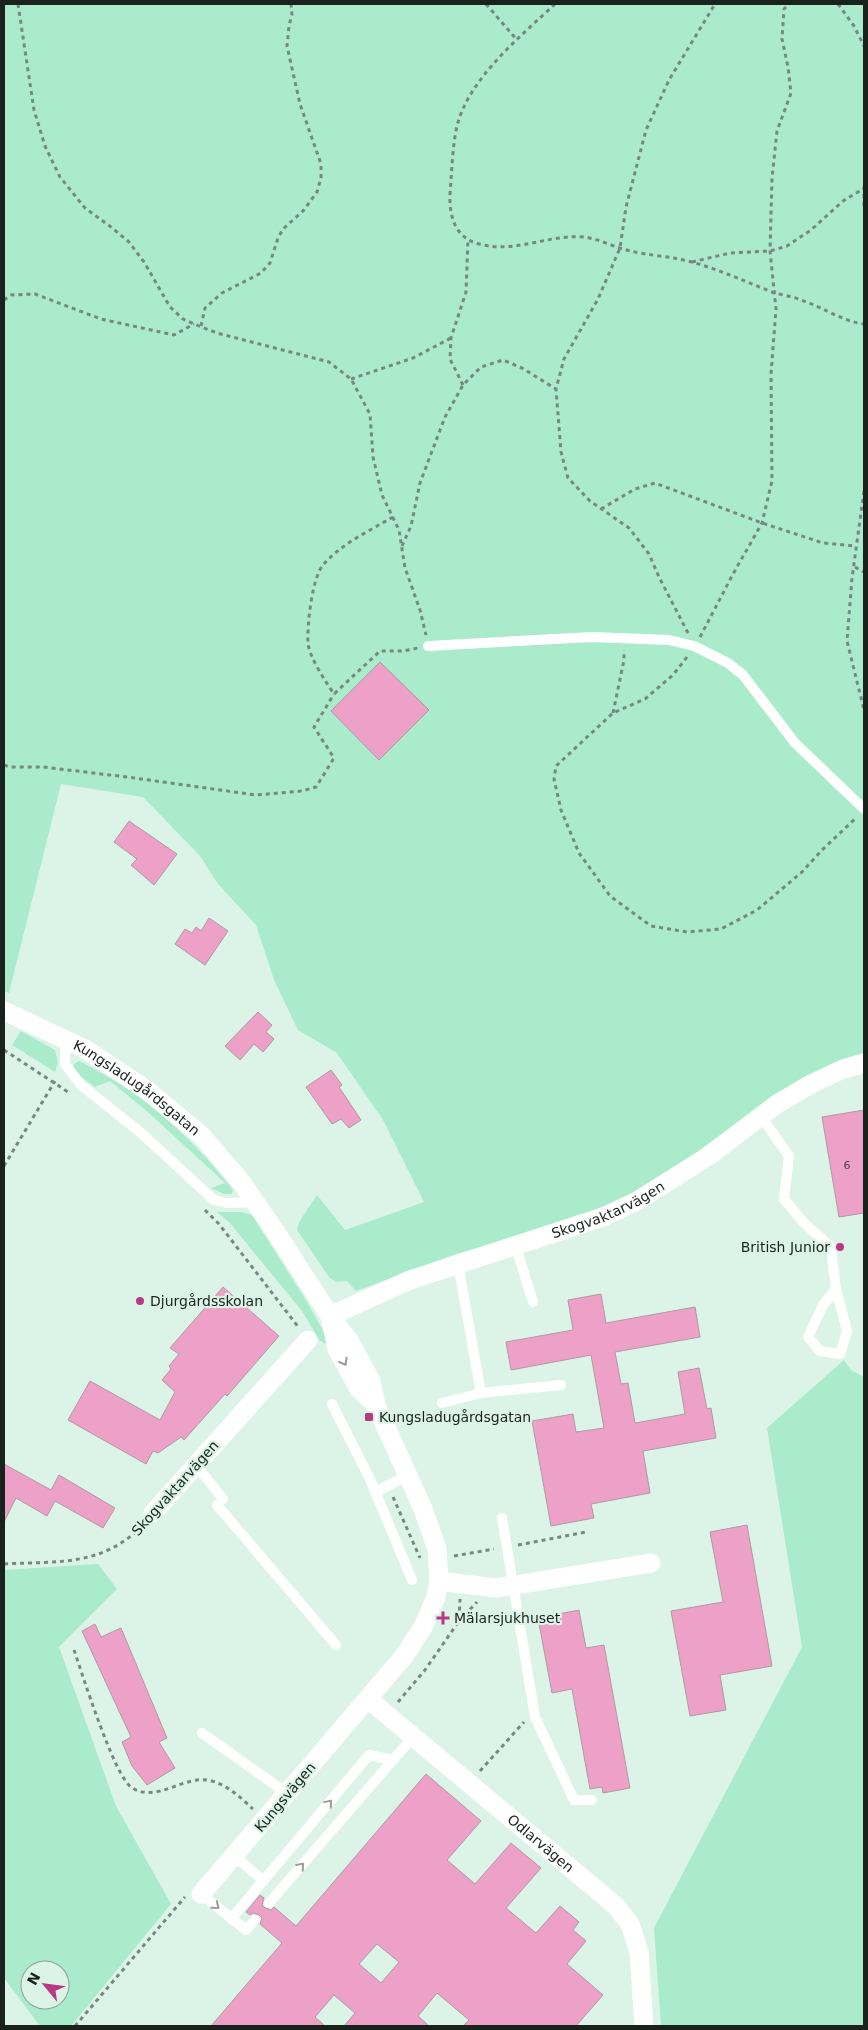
<svg xmlns="http://www.w3.org/2000/svg" width="868" height="2030" font-family="'DejaVu Sans',sans-serif">
<rect width="100%" height="100%" fill="#dcf4e7"/>
<path fill="#aaebcb" fill-rule="evenodd" d="M4 4H864V1055L757 1108 664 1176 617 1202 514 1237 456 1254 356 1291 347 1281 336 1282 329 1277 297 1230 299 1222 317 1195 345 1230 424 1202 383 1120 337 1053 298 1030 274 980 256 925 218 884 200 856 143 797 61 784 9 993 4 991Z
M21 1031 55 1050 58 1063 55 1072 12 1045Z
M79 1061C141 1091 191 1136 233 1190L232 1194H224L211 1188 225 1183 149 1113 110 1081 95 1087 72 1070 74 1064Z
M217 1212H241L252 1215 307 1302 330 1343 329 1345 320 1341 302 1311 229 1222Z
M844 1360 851 1370 864 1377V2026H661L654 1928 802 1647 767 1428Z
M98 1564 117 1589 59 1647 116 1806 171 1904 71 2026H40L4 1978V1570ZM30 1970H60V2000H30Z"/>
<path fill="#eda1c7" stroke="#af99a3" fill-rule="evenodd" d="M380 662 429 710 379 760 331 711Z
M129 821 177 854 154 885 131 865 137 859 114 842Z
M209 918 228 931 205 965 175 944 185 929 192 933 196 927 201 931Z
M258 1012 272 1025 266 1032 274 1039 263 1052 254 1044 240 1060 225 1046Z
M331 1070 342 1085 339 1087 361 1120 349 1128 341 1119 332 1124 306 1087Z
M864 1110V1213L839 1217 822 1117Z
M223 1287 279 1336 227 1396 225 1394 184 1440 181 1437 158 1453 153 1451 146 1464 68 1420 90 1381 160 1420 175 1392 162 1380 171 1369 169 1366 179 1354 170 1348Z
M601 1294 606 1323 695 1307 700 1337 615 1352 621 1384 628 1383 635 1423 685 1414 678 1372 699 1368 707 1409 711 1408 716 1438 643 1451 650 1493 591 1504 594 1518 551 1526 532 1421 573 1414 576 1432 604 1428 591 1355 511 1370 506 1342 573 1330 568 1300Z
M4 1464 51 1490 59 1475 115 1508 103 1528 55 1501 47 1516 16 1498 4 1522Z
M747 1525 772 1666 720 1675 726 1710 690 1716 671 1611 723 1602 710 1532Z
M579 1610 586 1648 604 1645 630 1788 603 1793 602 1787 590 1789 572 1689 552 1693 538 1618Z
M95 1624 101 1637 121 1628 167 1738 159 1742 175 1768 147 1785 132 1766 122 1742 131 1737 82 1631Z
M426 1774 481 1821 447 1860 475 1884 511 1843 541 1868 506 1908 536 1933 560 1906 579 1922 573 1930 586 1941 567 1964 603 1995 576 2026H463L469 2020 437 1993 418 2016 429 2026H344L355 2013 334 1995 315 2017 325 2026H211L282 1943 260 1924 262 1918 259 1915 253 1913 250 1915 246 1912 260 1895 264 1898 262 1905 265 1908 271 1910 274 1907 296 1926ZM377 1944 399 1962 381 1983 359 1964Z"/>
<g fill="none" stroke-linecap="round" stroke-linejoin="round">
<path stroke="#788880" stroke-width="3" stroke-dasharray="4 4" stroke-linecap="butt" d="M18 4 34 110 45 146 60 177 85 208 111 227 129 242 144 262 170 307 183 319 194 324 217 333 329 362 351 379 370 414 373 457 382 495 399 530 405 568 420 610 426 635
M486 4 517 40
M555 4C520 37 469 78 457 126 452 148 452 171 450 194 449 216 455 238 479 244 515 254 548 234 584 237 600 239 615 248 631 251 646 255 664 256 679 259 712 266 741 280 772 292 781 295 792 296 801 300 823 307 841 321 864 324
M838 4 854 26 864 46
M864 186V207
M692 262 730 253 770 251 787 246 811 230 843 201 863 189
M4 300 11 295 35 294 101 319 174 335 194 324
M201 326 205 308 222 293 261 273 270 263 278 238 283 229 303 211 317 192 321 178V164L300 104 287 46 289 26 292 14 291 4
M351 379 413 358 451 338
M463 385 450 359 451 338 466 292 468 239
M864 491 852 578 847 641 864 710
M601 509 635 489 655 483 762 523 823 543 856 546
M393 517C369 531 341 544 323 565 312 578 307 625 308 643 309 657 326 682 334 694L380 651H403L418 648
M402 546 411 526 420 483 445 417 463 385 481 367 503 360 522 368 556 389
M855 567 864 572
M688 633 659 577 649 554 629 528 590 501 568 478 561 452 556 389 564 359 598 299 620 248 626 207 646 130 669 80 715 4
M700 637 733 574 762 523 772 481 771 374 776 309 770 251 772 178 777 131 791 93 788 67 782 39 784 9 789 4
M687 657 673 675 645 699 613 713 556 766 554 779 561 810 579 853 610 896 651 926 687 932 721 929 757 910 802 872 822 850 857 817
M613 713 624 660V650
M4 765 10 767H43L127 777 256 795 302 791 316 787 334 758 314 727 334 694
M4 1050 68 1092
M4 1166 55 1081
M205 1210 219 1224 299 1328
M393 1497 420 1558
M518 1545 586 1532
M454 1556 494 1549
M4 1564C58 1561 102 1567 143 1525
M459 1621 477 1602
M74 1650C83 1676 114 1775 131 1787 156 1805 185 1773 212 1781 229 1786 241 1798 253 1809
M398 1702 425 1670 459 1621 460 1599
M480 1771 524 1722
M75 2026 185 1897"/>
<path stroke="#fff" stroke-width="10" d="M428 646 592 637 669 640 694 646 728 663 743 675 795 743 864 809
M65 1039V1064L81 1085 140 1132 214 1200 227 1203 255 1202
M761 1116 789 1156 784 1199 804 1223 831 1247 836 1289 823 1305 808 1337 820 1351 840 1354 847 1331 836 1289
M515 1244 533 1302
M458 1264 481 1393 561 1385
M442 1403 481 1393
M332 1404 370 1479 412 1580
M196 1465 223 1499
M376 1492 408 1475
M217 1505 336 1645
M502 1518 535 1717 574 1800H592
M202 1733 288 1794
M234 1856 264 1881
M201 1894 246 1930 255 1920
M269 1903 413 1737
M231 1919 369 1755 393 1760"/>
<g stroke="#fff" stroke-width="19">
<path id="s1" d="M4 1011 85 1049 147 1090 202 1136 242 1183 279 1237 330 1316 350 1342 371 1381 376 1405 423 1509 437 1549 439 1581 436 1597 423 1627 405 1655 201 1894"/>
<path id="s2" d="M330 1316 410 1280 603 1217 637 1201 710 1155 777 1104 811 1084 843 1069 864 1063"/>
<path d="M331 1320 337 1349 359 1389 376 1405"/>
<path d="M153 1513 308 1340"/>
<path d="M439 1581 496 1588 651 1563"/>
<path id="s3" d="M368 1699 616 1906 630 1924 639 1952 644 2026"/>
</g>
</g>
<defs><path id="oneway-chevron" d="M-2-3.5L2.5 0L-2 3.5" fill="none" stroke-width="1.6" stroke-linecap="round" stroke-linejoin="round" transform="scale(1.25)"/></defs>
<g stroke="#989c9a">
<use href="#oneway-chevron" transform="translate(344 1362) rotate(61)"/>
<use href="#oneway-chevron" transform="translate(329 1803) rotate(-50)"/>
<use href="#oneway-chevron" transform="translate(301 1866) rotate(-49)"/>
<use href="#oneway-chevron" transform="translate(216 1906) rotate(39)"/>
</g>
<g fill="#b83985" stroke="#dcf4e7" stroke-width="2">
<circle cx="840" cy="1247" r="5"/>
<circle cx="140" cy="1301" r="5"/>
<rect x="364" y="1412" width="10" height="10" rx="2.5"/>
<path d="M440.5 1610.5h5v5h5v5h-5v5h-5v-5h-5v-5h5z"/>
</g>
<g text-anchor="middle" dominant-baseline="central" stroke-width="4.5" stroke-linejoin="round" paint-order="stroke">
<g font-size="11" fill="#4f4248">
<text x="847" y="1165">6</text>
</g>
<g font-size="14" fill="#1a221e" stroke="#dcf4e7">
<text stroke="none"><textPath href="#s1" startOffset="154">Kungsladugårdsgatan</textPath></text>
<text stroke="none"><textPath href="#s2" startOffset="298">Skogvaktarvägen</textPath></text>
<text transform="translate(175 1488) rotate(-48)">Skogvaktarvägen</text>
<text transform="translate(285 1797) rotate(-50)">Kungsvägen</text>
<text stroke="none"><textPath href="#s3" startOffset="225">Odlarvägen</textPath></text>
</g>
<g font-size="14" fill="#1a221e" stroke="#dcf4e7" text-anchor="start">
<text x="830" y="1247" text-anchor="end">British Junior</text>
<text x="150" y="1301">Djurgårdsskolan</text>
<text x="379" y="1417">Kungsladugårdsgatan</text>
<text x="454" y="1618">Mälarsjukhuset</text>
</g>
</g>
<rect width="868" height="2030" fill="none" stroke="#1a221e" stroke-width="10"/>
<g transform="translate(45 1985) rotate(299)"><circle r="24" fill="#dcf4e7" stroke="#8ea097"/>
<path d="M0-4L9 19L0 12L-9 19Z" fill="#b83985"/>
<text y="-8" font-size="14" font-weight="bold" text-anchor="middle" fill="#1a221e">N</text>
</g>
</svg>
